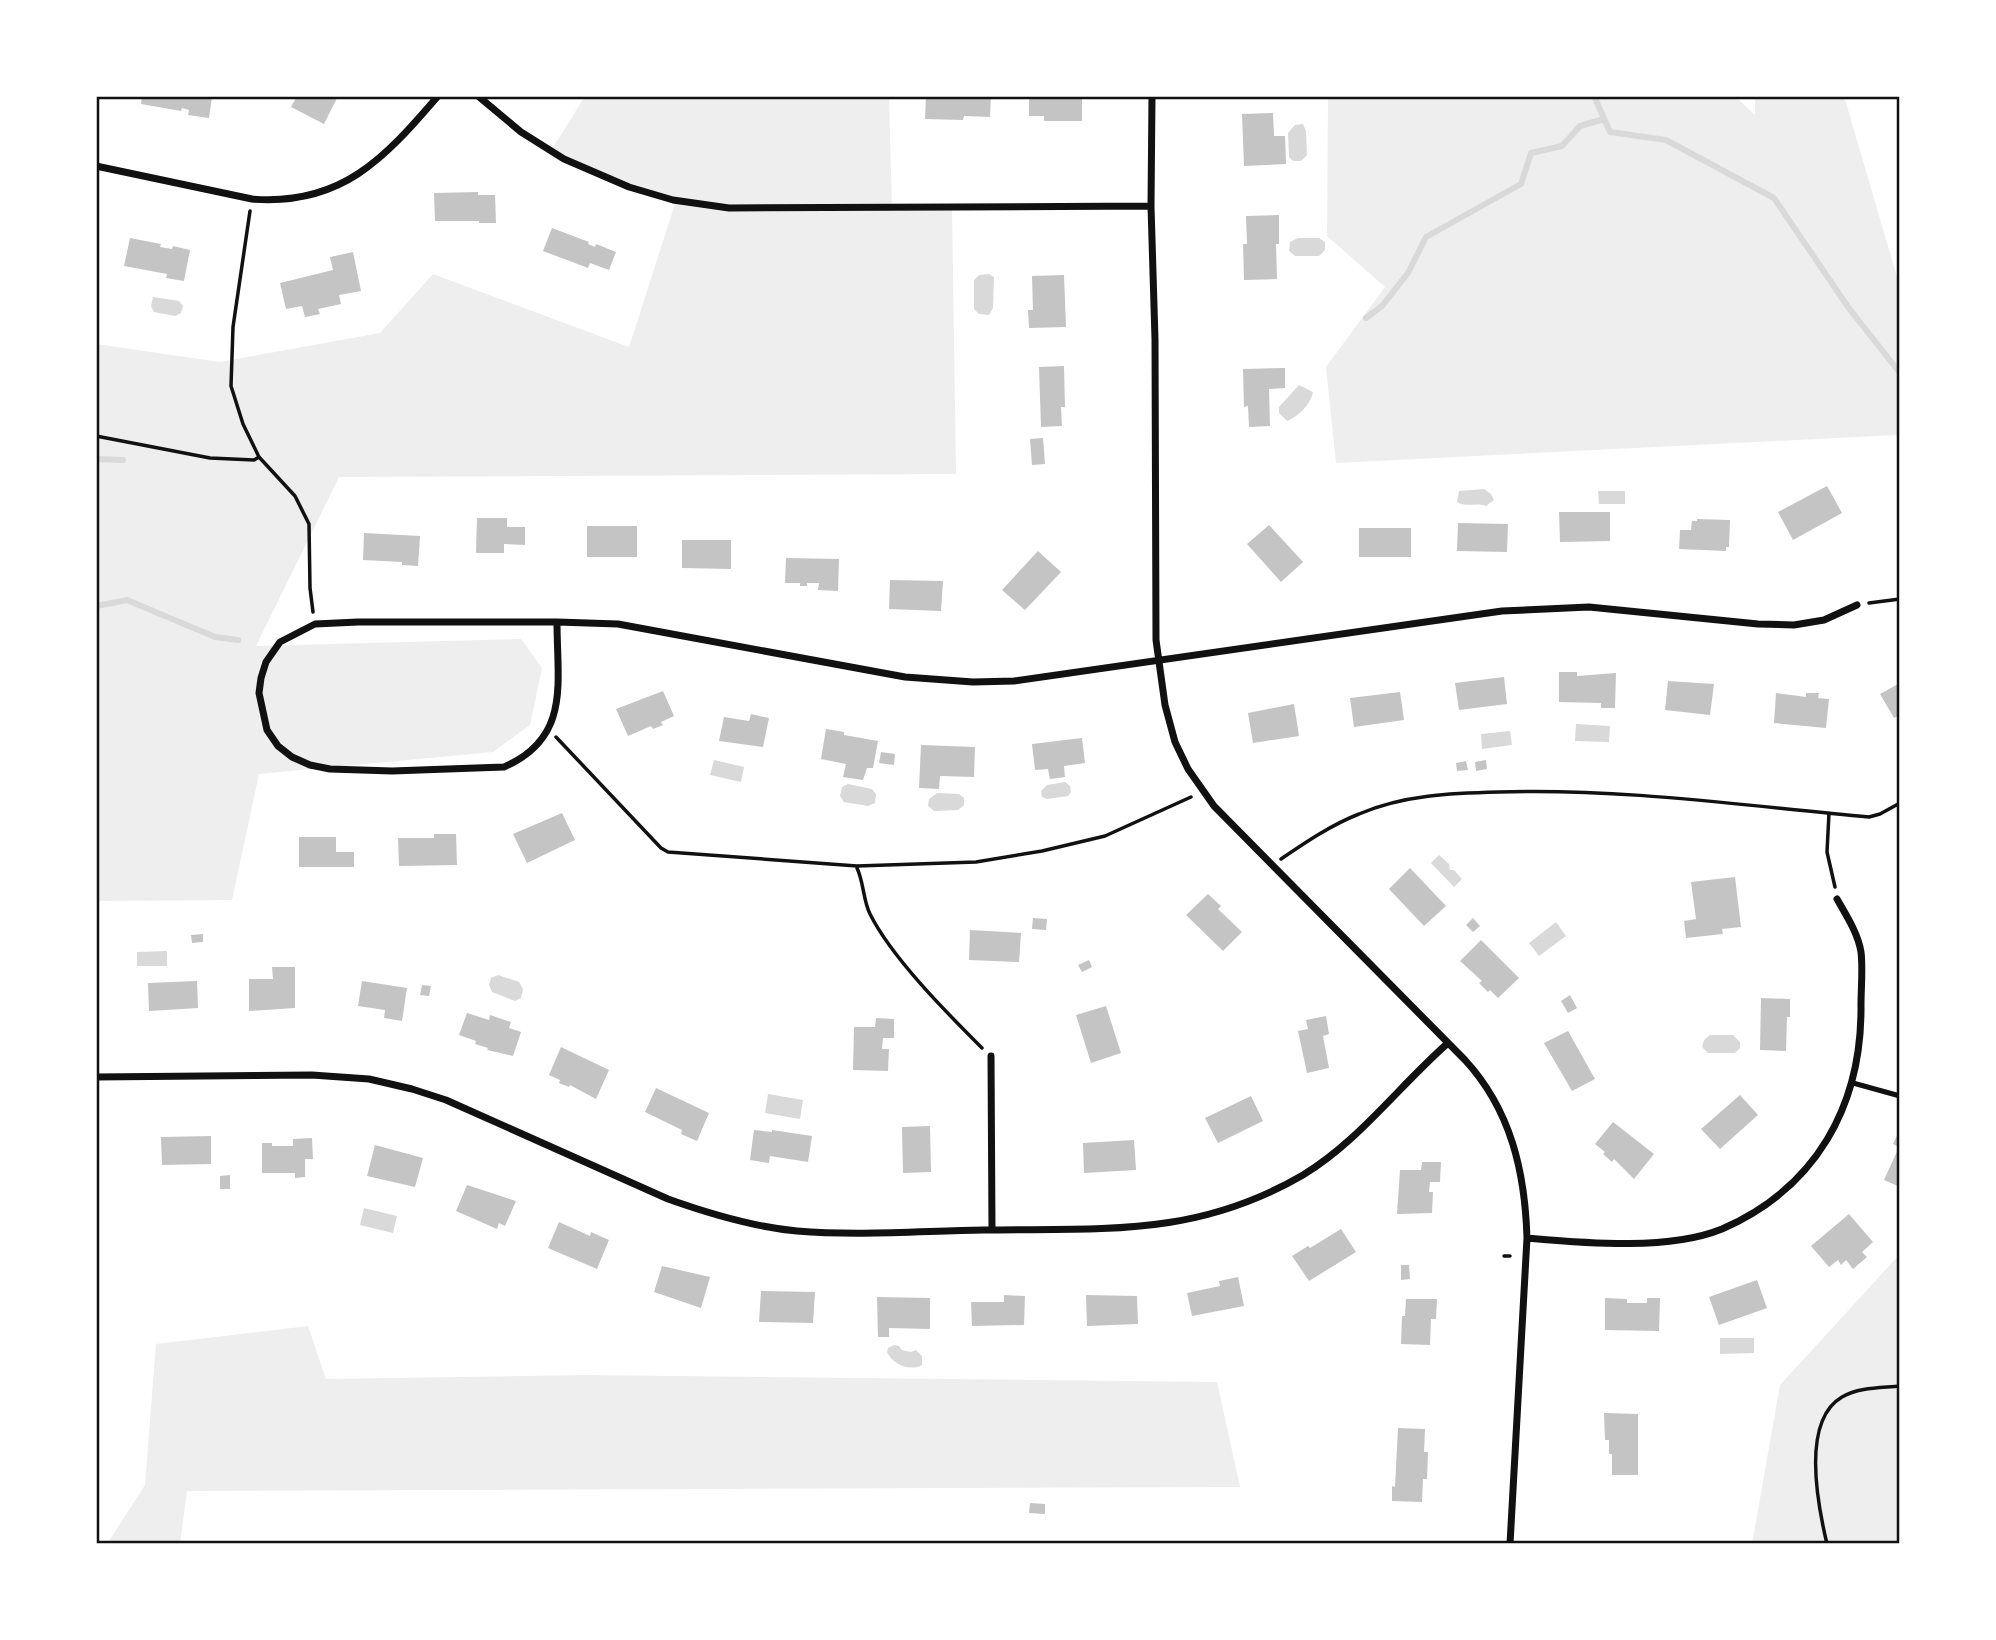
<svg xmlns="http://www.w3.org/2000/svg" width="1996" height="1640" font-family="'Noto Sans',sans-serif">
<rect width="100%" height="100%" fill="#fff"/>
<path fill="#eee" d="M585 96H889L892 209 952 208 956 474 339 477 256 646 521 639 542 668 530 725 493 752 259 774 232 900 96 901V344L220 362 380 333 433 274 629 347 675 204 549 154Z
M1328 96H1735L1755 115V96H1844L1900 287V439L1896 435 1336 463 1326 367 1385 287 1327 236Z
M1900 1254V1544H1752L1780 1385Z
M308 1326 326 1379 586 1375 1217 1382 1240 1487 187 1491 180 1544H107L145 1485 156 1344Z"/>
<path fill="#d9d9d9" d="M1303 124 1306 131 1307 155 1301 161H1293L1289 157 1288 133 1295 125Z
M1298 238H1319L1325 242V250L1319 256H1295L1289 251 1290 242Z
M989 274 994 277 993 308 989 315 979 314 974 309V280L979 275Z
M153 297 179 301 183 306 181 313 175 316 154 312 151 306Z
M1299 385 1313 392C1311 404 1298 417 1287 421L1279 413V407Z
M1484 489 1491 494 1494 500 1486 506C1476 502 1467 508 1457 502L1459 491Z
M1598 491H1625V504H1599Z
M1576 724 1610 726 1609 742 1575 741Z
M1510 731 1512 745 1482 749 1481 734Z
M714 760 744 767 741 782 710 775Z
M1065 782 1070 786 1071 792 1068 796 1047 799 1042 797 1041 791 1047 785Z
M848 784 872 789 876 794 875 803 868 806 844 802 840 796 842 787Z
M937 793 959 794 964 798V805L958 810 934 811 928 806 929 799Z
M1439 855 1449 864 1450 870H1454L1462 879 1454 887 1431 863Z
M1556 922 1566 936 1539 956 1529 943Z
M167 951V966H137V952Z
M498 975 519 982 523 989 521 998 515 1001 492 992 489 985 491 978Z
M1710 1035H1733L1740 1042V1048L1735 1053H1708L1702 1047 1704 1040Z
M768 1094 803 1100 800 1119 765 1113Z
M364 1208 397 1216 393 1233 360 1225Z
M1720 1338H1754V1353L1720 1354Z
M894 1345 899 1346 902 1350 911 1352 916 1350 922 1356V1365C910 1372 892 1364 887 1352L888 1348Z"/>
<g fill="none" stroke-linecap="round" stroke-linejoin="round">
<path stroke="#d9d9d9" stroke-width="6" d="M1594 96 1610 132 1666 140 1774 198 1848 307 1900 373
M1366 318 1382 306 1408 273 1426 237 1521 184 1531 153 1562 146 1580 126 1604 119
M96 459 123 460
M96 606 127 600 215 637 238 640"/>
</g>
<path fill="#c4c4c4" d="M142 96H205L212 97 209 118 188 115 189 110 182 108 181 111 141 104Z
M297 96H338L324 124 291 107Z
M926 96H991L990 117 964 116 963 120 925 119Z
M1029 96H1082V121H1044V116H1029Z
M1273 113 1274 136H1285L1286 164 1244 166 1242 114Z
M478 192V195H495L496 223H479V221H435L434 193Z
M1279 215V244H1276L1277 279 1244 280 1243 244H1247L1246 216Z
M552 228 589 242 588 244 595 247 596 244 616 252 609 270 590 263 588 268 543 251Z
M130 238 161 244 160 247 172 249 173 246 190 250 184 281 166 278 167 274 124 266Z
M353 252 361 291 339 295 341 304 318 309 320 314 305 317 302 306 286 309 280 283 333 270 330 257Z
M1064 275 1066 327 1029 328 1028 310H1033L1032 276Z
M1064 366 1065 407H1061L1062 426 1041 427 1039 367Z
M1285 368V388L1269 389 1270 426 1249 427 1248 406 1244 407 1243 369Z
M1043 438 1045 464 1032 465 1030 439Z
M1827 486 1842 513 1793 540 1778 512Z
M1559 512H1610V541L1560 542Z
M477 518H507V527H525V545L504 544V553H476Z
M1697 519 1730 520 1729 547H1726V551L1679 549 1680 530H1691L1692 521H1697Z
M1458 523 1508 524 1507 552 1457 551Z
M1269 525 1303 562 1281 582 1247 544Z
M587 526H637V557H587Z
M1359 528H1411V557H1359Z
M364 533 420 536 418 566 402 565V562L363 560Z
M682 540H731V569L682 568Z
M1038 551 1061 572 1025 610 1002 590Z
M786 558 839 559 838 591 818 590 819 583H807V586H800V583H785Z
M890 580 943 581 941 611 889 609Z
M1559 672H1577V676L1616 673 1615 708H1601V703L1559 702Z
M1504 677 1507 704 1459 710 1455 683Z
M1668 681 1714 684 1710 715 1665 710Z
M1900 683V715L1894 718 1880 694Z
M663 691 674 716 661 722 663 725 653 729 651 726 628 736 616 709Z
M1400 692 1404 720 1354 727 1350 698Z
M1776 693 1806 697V693H1819L1818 698 1829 699 1826 728 1774 723Z
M1294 704 1299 736 1253 743 1248 713Z
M751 714 769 718 763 747 719 741 724 717 749 721Z
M826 729 844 732V735L878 741 873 768H867L863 780 843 777 846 764 821 759Z
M1082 738 1085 763 1064 766 1065 777 1050 779 1048 769 1035 770 1032 744Z
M921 745 975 747 974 777 940 776 939 789 919 788Z
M881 752 895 754 894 765 879 763Z
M1486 760 1487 769 1476 771 1475 762Z
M1466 761 1468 770 1457 771 1456 763Z
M562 813 575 840 527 863 513 834Z
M434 834H456L457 865 399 866 398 838H434Z
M299 837H336V852H354V867H299Z
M1410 868 1446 906 1424 926 1389 889Z
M1735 877 1741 927 1722 929 1723 934 1686 938 1684 921 1696 919 1691 882Z
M1208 894 1221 906 1218 909 1242 932 1223 951 1186 915Z
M1033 918 1047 919 1046 930 1032 929Z
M1473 918 1480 926 1473 932 1466 925Z
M970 930 1021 933 1019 962 969 960Z
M203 934V942L192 943 191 935Z
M1481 940 1519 978 1498 998 1490 990 1488 992 1479 983 1482 981 1460 961Z
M1089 960 1092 967 1082 972 1078 965Z
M272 967H295V1008L249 1011V979H273Z
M197 981 198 1008 149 1011 148 983Z
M362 981 407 988 402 1021 384 1018 385 1010 358 1006Z
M422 985 431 986 429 996 420 995Z
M1570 995 1577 1008 1568 1013 1561 1001Z
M1761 998 1790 999V1017H1787L1786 1051 1760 1050Z
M1106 1006 1121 1053 1091 1063 1076 1015Z
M467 1013 489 1020 490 1015 511 1022 509 1028 521 1032 513 1056 487 1050 488 1048 475 1044 476 1041 459 1035Z
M1326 1016 1329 1034 1323 1036 1329 1068 1307 1073 1298 1031 1308 1029 1306 1020Z
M876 1018 894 1019V1038H883L882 1049H889L888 1071 853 1070 854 1027H875Z
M1568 1031 1595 1079 1572 1091 1544 1043Z
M561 1047 609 1070 596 1099 570 1085 569 1087 559 1083 560 1080 549 1075Z
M656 1088 709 1113 697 1141 681 1134 682 1130 645 1112Z
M1740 1095 1758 1115 1720 1149 1701 1129Z
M1251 1096 1263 1121 1218 1143 1205 1118Z
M1613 1122 1654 1154 1634 1179 1614 1159 1612 1162 1603 1154 1605 1152 1595 1144Z
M930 1126 931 1172 903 1173 902 1127Z
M1900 1129V1187L1884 1180 1899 1147 1893 1144Z
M754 1130 772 1132V1130L812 1136 808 1162 770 1156 769 1163 750 1160Z
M211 1136V1164L162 1165 161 1137Z
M312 1138 313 1159H305V1177L295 1178V1173H262V1143H272V1146H293V1139Z
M1134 1140 1136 1170 1084 1173 1083 1143Z
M375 1145 423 1158 415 1187 367 1176Z
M1422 1162H1441L1440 1182H1430L1429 1192H1433L1432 1213 1397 1214 1400 1170H1421Z
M230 1175V1189H220V1176Z
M467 1185 516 1201 505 1226 499 1223 497 1229 456 1211Z
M1849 1214 1873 1242 1862 1252 1867 1257 1853 1269 1846 1260 1841 1265 1838 1260 1829 1267 1811 1246Z
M559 1222 590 1236 591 1232 609 1240 597 1269 548 1248Z
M1341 1229 1356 1252 1309 1281 1292 1256 1308 1246 1310 1248Z
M1401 1265H1409L1410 1279 1401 1280Z
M662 1266 710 1277 701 1308 654 1292Z
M1238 1277 1244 1306 1192 1316 1187 1293 1220 1286 1219 1281Z
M1757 1280 1767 1308 1719 1325 1709 1297Z
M761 1291 815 1292 813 1323 759 1322Z
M1004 1295 1025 1296 1024 1325 972 1326 971 1302H1004Z
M1086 1295 1137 1296 1138 1324 1087 1326Z
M877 1297 930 1298V1329L889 1328V1337H878Z
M1605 1298 1627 1299V1303H1647V1298H1660L1659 1331 1605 1330Z
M1406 1299H1437L1436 1319H1431L1430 1345 1401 1344 1402 1316H1405Z
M1604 1413 1638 1414V1475H1612V1454H1609V1440H1605Z
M1398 1428 1425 1429 1424 1452H1428L1427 1479H1423L1422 1502 1392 1501V1486L1395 1487Z
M1030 1503 1045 1504V1514L1029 1513Z"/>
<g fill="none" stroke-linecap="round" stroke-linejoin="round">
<path stroke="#111" stroke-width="3.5" d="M96 436 210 458 254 460 259 457 243 424 231 386 233 327 250 211
M259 457 295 496 309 524 310 588 313 612
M1869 603 1900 599
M556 737 661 848 668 852 857 866 976 862 1042 851 1105 836 1191 797
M1829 813 1827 852 1835 887
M1281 859C1306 842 1331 825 1359 814 1403 795 1452 793 1499 792 1623 788 1746 806 1869 817L1880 814 1900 803
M857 868C864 883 863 900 870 914 892 958 947 1013 982 1048
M1504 1256H1510
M1827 1544C1818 1506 1801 1421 1842 1397 1859 1387 1881 1388 1900 1386"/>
<path stroke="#111" stroke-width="5" d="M1853 1083 1900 1096"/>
<path stroke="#111" stroke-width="7" d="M478 96 521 132 564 159 629 187 673 200 729 208 1151 206
M1152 96 1151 206 1155 339 1156 640 1165 705 1175 742 1188 769 1214 806 1465 1060C1511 1110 1525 1172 1527 1238L1510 1544
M96 166 252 199C341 206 384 159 438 96
M557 622C557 683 571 738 504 767L392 771 330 769 310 765 292 757 278 746 267 730 259 693 261 678 266 662 280 642 315 624 358 622H557L618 624 905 677 973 682 1014 681 1502 611 1589 607 1758 624 1794 625 1824 620 1857 605
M991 1056 992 1230
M96 1077 312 1075 369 1079 412 1089 446 1100 668 1199C710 1214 753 1227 797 1231 859 1236 921 1231 983 1230 1102 1228 1195 1238 1303 1175 1359 1141 1399 1086 1448 1043
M1527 1238C1585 1243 1668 1251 1722 1229 1816 1188 1862 1106 1861 1005 1861 988 1863 969 1861 952 1858 933 1846 915 1837 899"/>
</g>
<rect width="1996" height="1640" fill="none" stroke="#ffffff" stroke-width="196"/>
<rect x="98" y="98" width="1800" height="1444" fill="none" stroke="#111" stroke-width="2.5"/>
</svg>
